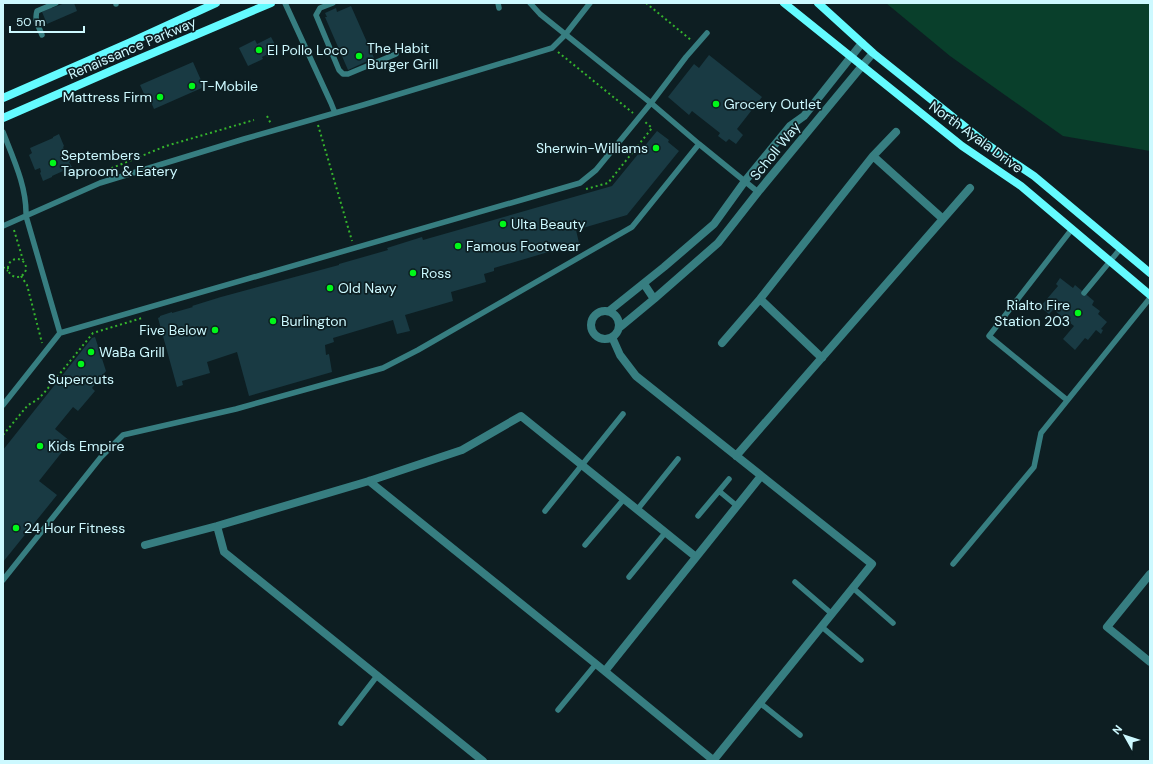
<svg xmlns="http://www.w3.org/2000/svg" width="1153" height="764" font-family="'DM Sans',sans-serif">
<rect width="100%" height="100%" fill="#0d1e22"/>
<path fill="#093f2b" d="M886 3H1150V151L1063 136 950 56Z"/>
<path fill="#193a43" d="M65 3H74L77 11 47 24 42 12 52 7V8Z
M351 6 374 58 348 70 325 17H327L325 13 336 8 337 12Z
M271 37 279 52 267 57 266 55 262 57 263 59 248 66 239 48 255 40 257 44Z
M709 55 762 97 737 129 743 135 736 144 729 139 726 142 718 136 720 133 692 111 689 115 668 97 694 64 699 68Z
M193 62 204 87 154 109 148 95 145 96 140 85Z
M657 131 669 140 668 142 679 151 627 215 576 230 579 243 494 268V271L484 274 486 282 451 292 453 301 405 315 410 331 397 334 393 320 333 338 334 342 325 345 326 355 329 354 332 372 249 396 237 352 207 362 210 373 182 381 183 385 177 387 158 318 160 317V316L172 312V313L193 307 192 306 221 297 339 265V264L388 250 387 248 422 237 423 240 612 186Z
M59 134 64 146 63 147 71 161 69 162 72 167 52 176V177L43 181 40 173 41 172 40 168 35 170 29 155 32 153 30 148 53 138V137Z
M1060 278 1073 288 1075 285 1094 301 1092 305 1100 311 1098 314 1107 322 1101 329 1103 330 1101 334 1096 330 1088 340 1085 338 1075 350 1063 339 1074 326 1055 311 1053 310 1049 314 1040 307 1058 286 1056 284Z
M95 337 106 371 92 388 95 391 78 411 73 407 55 429 75 445 71 450 66 447 39 481 57 495 3 562V450L92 338Z"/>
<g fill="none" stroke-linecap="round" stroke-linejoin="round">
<path stroke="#35b42d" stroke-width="2" stroke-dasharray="2 3" stroke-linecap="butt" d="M646 3 691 40
M558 52 633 113
M267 116 271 124
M318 125 352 241
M102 172 166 146 254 120
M586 189 608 183 652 128 644 121
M14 230 23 260
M8 268a9 9 0 1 1 18 0a9 9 0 1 1-18 0Z
M3 267 8 271
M21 276 27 285 42 343
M3 435 28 405 37 400 44 393 93 333 142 318"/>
<path stroke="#377e81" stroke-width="5.5" d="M116 3V4
M285 3 331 103 335 113
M333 3 320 8 316 15 339 70 343 74H348L396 54
M498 3 499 8
M530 3 540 14 651 103 699 144
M42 35C39 27 34 20 37 11L56 3
M3 132C13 158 27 187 26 216L60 333
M3 226 100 183 244 139 363 105 552 48 565 35 590 3
M1084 293 1121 248
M1067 400 989 336 1072 229
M3 405 60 333 580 183 596 170 651 103 686 57 707 33
M719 491 729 479
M637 510 678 459
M545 511 623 414
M698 516 719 491 737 506
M585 545 624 499
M953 564 1034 467 1041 433 1150 298
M629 577 665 533
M3 580 101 457 123 435 236 409 383 368 418 350 632 227 699 144 758 192
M795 582 832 614
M853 588 893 623
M822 627 861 660
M760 703 800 735
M558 710 596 664
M341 723 377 676"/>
<path stroke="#377e81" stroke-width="8" d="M873 156 943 219
M644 284 654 299
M760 299 822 358
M591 325a14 14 0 1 1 28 0a14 14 0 1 1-28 0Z
M609 311 664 267 714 224 745 181 790 126 804 116 862 43
M619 328 654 299 718 243 758 192 862 66 873 53
M612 337 620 355 636 376 872 564 713 761
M722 343 760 299 873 156 896 132
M736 456 970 188
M369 481 596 664 713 760
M217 526 224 552 483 761
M145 545 217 526 369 481 462 450 521 416 696 557
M1150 574 1107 627 1150 662
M605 671 761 476"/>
<path stroke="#64fbff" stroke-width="8" d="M784 3 962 146 1021 186 1150 295
M818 3 873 53 988 145 1034 176 1150 273
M3 98 131 42 216 3
M3 118 120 67 271 3"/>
</g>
<g fill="#00f819" stroke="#0d1e22" stroke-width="1.5">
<circle cx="259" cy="50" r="4"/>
<circle cx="359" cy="56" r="4"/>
<circle cx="192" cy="86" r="4"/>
<circle cx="160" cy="97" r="4"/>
<circle cx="716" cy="104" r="4"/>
<circle cx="656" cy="148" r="4"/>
<circle cx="53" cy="163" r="4"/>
<circle cx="503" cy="224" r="4"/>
<circle cx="458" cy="246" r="4"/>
<circle cx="413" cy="273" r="4"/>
<circle cx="330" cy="288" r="4"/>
<circle cx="1078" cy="313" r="4"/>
<circle cx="273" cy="321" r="4"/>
<circle cx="215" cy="330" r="4"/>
<circle cx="91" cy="352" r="4"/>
<circle cx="81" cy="364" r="4"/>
<circle cx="40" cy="446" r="4"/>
<circle cx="16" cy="528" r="4"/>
</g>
<g text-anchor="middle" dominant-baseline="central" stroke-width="3.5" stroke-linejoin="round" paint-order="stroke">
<g font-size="14" fill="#cdf9ff" stroke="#0d1e22">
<text transform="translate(132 48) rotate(-23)">Renaissance Parkway</text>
<text transform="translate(976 137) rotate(36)">North Ayala Drive</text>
<text transform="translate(775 151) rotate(-51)">Scholl Way</text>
</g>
<g font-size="14" fill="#cdf9ff" stroke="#0d1e22" text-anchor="start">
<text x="367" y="48">The Habit<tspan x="367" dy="16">Burger Grill</tspan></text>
<text x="267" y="50">El Pollo Loco</text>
<text x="200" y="86">T-Mobile</text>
<text x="152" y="97" text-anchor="end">Mattress Firm</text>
<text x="724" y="104">Grocery Outlet</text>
<text x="648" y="148" text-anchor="end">Sherwin-Williams</text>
<text x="61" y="155">Septembers<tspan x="61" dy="16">Taproom &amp; Eatery</tspan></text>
<text x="511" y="224">Ulta Beauty</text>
<text x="466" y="246">Famous Footwear</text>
<text x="421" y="273">Ross</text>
<text x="338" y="288">Old Navy</text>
<text x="1070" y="305" text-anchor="end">Rialto Fire<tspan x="1070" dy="16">Station 203</tspan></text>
<text x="281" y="321">Burlington</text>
<text x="207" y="330" text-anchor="end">Five Below</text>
<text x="99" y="352">WaBa Grill</text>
<text x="81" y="379" text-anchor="middle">Supercuts</text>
<text x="48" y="446">Kids Empire</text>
<text x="24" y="528">24 Hour Fitness</text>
</g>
</g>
<rect width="1153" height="764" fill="none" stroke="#cdf9ff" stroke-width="8"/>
<g transform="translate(1125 736) rotate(309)" stroke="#0d1e22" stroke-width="3" paint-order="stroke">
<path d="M0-3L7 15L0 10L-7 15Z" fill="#cdf9ff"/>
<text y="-6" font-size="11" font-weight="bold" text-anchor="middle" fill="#cdf9ff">N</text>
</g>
<path d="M10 26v6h74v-6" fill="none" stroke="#cdf9ff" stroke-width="2"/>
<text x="16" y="26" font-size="12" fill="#cdf9ff" stroke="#0d1e22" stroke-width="3" paint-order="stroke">50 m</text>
</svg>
